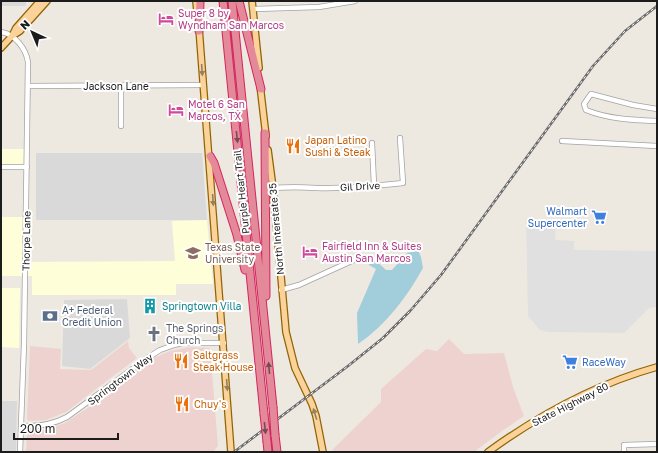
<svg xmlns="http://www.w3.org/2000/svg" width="658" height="453" font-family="'Golos Text',sans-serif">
<rect width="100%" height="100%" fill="#ede9e1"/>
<path fill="#dad9d9" d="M1 1H26V6H1Z
M36 153H202L207 220H36Z
M127 299 130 338 90 369 62 366 64 300Z
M1 401H17L16 452H1Z"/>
<path fill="#eed2d0" d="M449 339 464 354 504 353 513 387 524 416 502 431 474 452H332L333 449 381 402V389L426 349 437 351Z
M128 341 129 348 137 358 66 412 46 420 28 421 27 418 30 346 61 349 60 369 91 370Z
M190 347 210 348 218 446 213 452H26L27 431 44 430 65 423 110 393 154 358 170 351Z"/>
<path fill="#fefed9" d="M1 149H24V164H1Z
M1 217H23V262L175 261 172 221 207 220 213 284H176V295H32V276H1Z
M1 288H20L19 348 1 347Z"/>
<path fill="#e0e0e0" d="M526 218 556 220 555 240 574 241V250L657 251V307L649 308 624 333 548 332 540 330 528 316Z"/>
<path fill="#a2cddb" d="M418 250 421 257 423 268C407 297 386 325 358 344L357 313 376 269 369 265V261L372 259 375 260 386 270H392L407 253Z"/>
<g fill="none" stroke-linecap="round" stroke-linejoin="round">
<g stroke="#a3a3a3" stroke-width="6">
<path id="minor" d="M253 9 319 7 355 1
M1 32C15 34 26 49 28 62L24 344 20 452
M121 85V126
M28 86 203 85
M657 109 633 105 591 94 584 104 586 110C608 119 633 120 657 121
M562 141 657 146
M372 143 374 185
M1 167H27
M273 188C287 187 301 187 316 188 345 189 374 186 403 183L400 138
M281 290 299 285 356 259
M21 426C38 427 52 425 67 417L149 357 160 350 174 345 182 343H224
M624 452V445L657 444"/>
</g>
<g stroke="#916403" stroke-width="8">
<path id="major" d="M196 1 197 11
M252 1 259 68
M199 28 231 452
M12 36 16 28 40 1
M1 48 12 36 20 31 47 1
M260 85 266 136
M268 150 273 188 286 332 295 368 312 404 316 416 323 452
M488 452C539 415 596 384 657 367"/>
</g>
<g stroke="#d3265f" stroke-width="9">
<path id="highway" d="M223 1 264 414
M232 1 273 407
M239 1 261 89
M199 31 200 1
M265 133 266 296
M210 156 214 163 237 235 245 270
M275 435 277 452
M267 442 268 452"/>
</g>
<use href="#minor" stroke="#fff" stroke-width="4.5"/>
<use href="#major" stroke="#fad29a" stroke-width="5.5"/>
<use href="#highway" stroke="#e48999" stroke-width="7"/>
<g stroke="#6a6a6a" stroke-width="2.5">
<path id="rail" d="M234 452 348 366 383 338 410 311 441 275 593 66 625 31 657 6"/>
</g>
<use href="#rail" stroke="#fff" stroke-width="1" stroke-dasharray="3" stroke-linecap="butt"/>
<g stroke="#d3265f" stroke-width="9" stroke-linecap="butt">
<path id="highway-bridge" d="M273 407 275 435
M264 414 267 442"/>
</g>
<use href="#highway-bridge" stroke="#e48999" stroke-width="7"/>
</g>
<defs><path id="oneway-solid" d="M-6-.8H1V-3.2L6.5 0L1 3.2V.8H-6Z"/></defs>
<g fill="#968061">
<use href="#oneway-solid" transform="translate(202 70) rotate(86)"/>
<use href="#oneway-solid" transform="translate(213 200) rotate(86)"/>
<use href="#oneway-solid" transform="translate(227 385) rotate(86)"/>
<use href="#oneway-solid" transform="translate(315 414) rotate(-107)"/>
</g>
<g fill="#764d54">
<use href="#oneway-solid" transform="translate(237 137) rotate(84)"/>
<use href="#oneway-solid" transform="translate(269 368) rotate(-95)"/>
<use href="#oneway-solid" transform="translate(265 428) rotate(84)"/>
</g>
<defs>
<g id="hotel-bare" transform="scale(1.2)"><path d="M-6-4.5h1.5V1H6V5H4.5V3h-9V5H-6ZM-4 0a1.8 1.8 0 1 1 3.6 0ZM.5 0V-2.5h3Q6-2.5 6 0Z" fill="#d1479c" stroke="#fff" stroke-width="2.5" paint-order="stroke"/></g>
<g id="restaurant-bare" transform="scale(1.2)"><path d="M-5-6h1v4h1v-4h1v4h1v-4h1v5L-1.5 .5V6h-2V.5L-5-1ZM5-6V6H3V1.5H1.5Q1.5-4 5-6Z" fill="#e8710a" stroke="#fff" stroke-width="2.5" paint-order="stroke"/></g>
<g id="supermarket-bare" transform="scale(1.2)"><path d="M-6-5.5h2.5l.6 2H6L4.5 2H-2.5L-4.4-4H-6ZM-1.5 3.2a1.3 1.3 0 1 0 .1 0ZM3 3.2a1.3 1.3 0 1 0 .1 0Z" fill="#3f7fe0" stroke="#fff" stroke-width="2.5" paint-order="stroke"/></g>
<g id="university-bare" transform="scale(1.2)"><path d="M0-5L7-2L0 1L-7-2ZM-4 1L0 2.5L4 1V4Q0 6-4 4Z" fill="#8d6e63" stroke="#fff" stroke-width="2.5" paint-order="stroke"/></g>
<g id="building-bare" transform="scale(1.2)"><path d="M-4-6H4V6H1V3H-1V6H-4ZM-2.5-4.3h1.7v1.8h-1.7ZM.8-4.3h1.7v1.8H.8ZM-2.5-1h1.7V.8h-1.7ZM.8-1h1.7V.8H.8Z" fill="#0f9aa8" stroke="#fff" stroke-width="2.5" paint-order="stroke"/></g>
<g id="bank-bare" transform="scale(1.2)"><path d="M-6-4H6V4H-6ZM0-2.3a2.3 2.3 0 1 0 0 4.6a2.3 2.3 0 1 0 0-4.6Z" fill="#5c6f8a" stroke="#fff" stroke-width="2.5" paint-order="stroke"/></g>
<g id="church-bare" transform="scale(1.2)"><path d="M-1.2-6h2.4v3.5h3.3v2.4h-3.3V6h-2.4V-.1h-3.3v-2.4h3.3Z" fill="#6b7280" stroke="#fff" stroke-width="2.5" paint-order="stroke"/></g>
</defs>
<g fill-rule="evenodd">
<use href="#hotel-bare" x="166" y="19"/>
<use href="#hotel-bare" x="176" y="110"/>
<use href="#restaurant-bare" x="293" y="146"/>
<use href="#supermarket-bare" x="599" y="217"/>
<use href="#hotel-bare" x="310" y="252"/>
<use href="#university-bare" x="193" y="253"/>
<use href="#building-bare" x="150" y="306"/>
<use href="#bank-bare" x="50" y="316"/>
<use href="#church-bare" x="154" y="334"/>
<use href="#restaurant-bare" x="181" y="361"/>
<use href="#supermarket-bare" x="570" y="362"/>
<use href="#restaurant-bare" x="182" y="404"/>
</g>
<g text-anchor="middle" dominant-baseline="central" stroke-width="4" stroke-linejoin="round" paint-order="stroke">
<g font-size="10" fill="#b23c85" stroke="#fff" text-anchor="start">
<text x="178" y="13">Super 8 by<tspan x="178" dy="12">Wyndham San Marcos</tspan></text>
<text x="188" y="104">Motel 6 San<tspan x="188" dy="12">Marcos, TX</tspan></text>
<text x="322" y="246">Fairfield Inn &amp; Suites<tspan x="322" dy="12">Austin San Marcos</tspan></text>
</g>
<g font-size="10" fill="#1c1c1c" stroke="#fff">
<text x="116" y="86">Jackson Lane</text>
<text transform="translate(360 186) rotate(-3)">Gil Drive</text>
<text transform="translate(241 192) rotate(-96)">Purple Heart Trail</text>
<text transform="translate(276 229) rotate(-95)">North Interstate 35</text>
<text transform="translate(26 241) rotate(-89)">Thorpe Lane</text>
<text transform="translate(120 379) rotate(-37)">Springtown Way</text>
<text transform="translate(570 404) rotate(-27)">State Highway 80</text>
</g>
<g font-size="10" fill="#c56008" stroke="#fff" text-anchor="start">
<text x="305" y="140">Japan Latino<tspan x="305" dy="12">Sushi &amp; Steak</tspan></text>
<text x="193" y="355">Saltgrass<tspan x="193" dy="12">Steak House</tspan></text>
<text x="194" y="404">Chuy's</text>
</g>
<g font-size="10" fill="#366cbe" stroke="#fff" text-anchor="end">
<text x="587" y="211">Walmart<tspan x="587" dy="12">Supercenter</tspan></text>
<text x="582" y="362" text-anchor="start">RaceWay</text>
</g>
<g font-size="10" fill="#785e54" stroke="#fff" text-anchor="start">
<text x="205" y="247">Texas State<tspan x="205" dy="12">University</tspan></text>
</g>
<g font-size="10" fill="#0d838f" stroke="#fff" text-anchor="start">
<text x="162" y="306">Springtown Villa</text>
</g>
<g font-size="10" fill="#4e5e75" stroke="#fff" text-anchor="start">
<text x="62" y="310">A+ Federal<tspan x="62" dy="12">Credit Union</tspan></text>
</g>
<g font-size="10" fill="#5b616d" stroke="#fff" text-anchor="start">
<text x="166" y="328">The Springs<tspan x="166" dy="12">Church</tspan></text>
</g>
</g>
<rect width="658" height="453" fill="none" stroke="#1c1c1c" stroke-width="4"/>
<g transform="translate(32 32) rotate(316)" stroke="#ffffff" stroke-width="3" paint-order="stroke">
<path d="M0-3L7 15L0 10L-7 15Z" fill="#1c1c1c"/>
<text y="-6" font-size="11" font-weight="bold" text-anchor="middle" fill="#1c1c1c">N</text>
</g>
<path d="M14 433v6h104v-6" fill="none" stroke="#1c1c1c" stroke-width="2"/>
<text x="20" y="433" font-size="12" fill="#1c1c1c" stroke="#ffffff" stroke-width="3" paint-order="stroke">200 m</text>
</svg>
